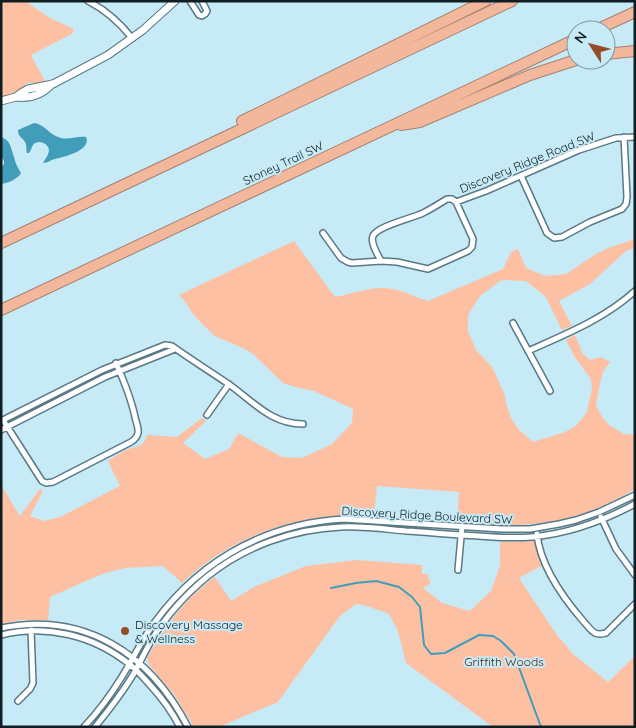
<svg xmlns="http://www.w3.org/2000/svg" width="636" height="728" font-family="Quicksand,sans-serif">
<rect width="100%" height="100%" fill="#c7eaf7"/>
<path fill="#fec0a2" d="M1 1H25L50 18 74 29 72 34 31 55 45 81 38 85C21 79 28 87 17 92 12 94 7 95 1 97Z
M635 239V248L626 251 590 284 559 301 572 326 562 330 546 297 526 281 504 280 500 281 480 296 468 315V331L476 350 492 367 504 393 507 406 511 418 518 429 533 442 565 432 576 426 587 412 592 388 591 379 574 356 566 340 575 335 583 354 590 360 601 357 610 362 603 372 600 384 596 405 602 417 609 425 624 434 635 435V489C573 526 527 528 457 523L459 492 377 486 374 515C301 512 236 533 182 583L163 566 125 568 102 574 50 597 48 620H20L1 624V485L20 516 40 489 43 491 30 516 44 521 60 517 120 486 108 461C114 457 120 453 126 450 137 445 143 449 147 435L177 437 202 418 206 421 183 443 205 459 229 449 238 433 282 457 302 458 332 444 352 423 353 409 314 391 295 387 283 383 254 355 245 349 215 336 204 326 193 314 183 299 179 295 294 241 335 297C351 294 369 287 386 288 400 289 415 297 428 301L503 269 511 252 518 249 526 268 545 276 566 274 596 254 608 248Z
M534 541 545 564 519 578 557 635 573 654 608 682 635 656V727H493L406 663 398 631 389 614 367 606 356 604 340 616 278 702 219 727H194L175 696 149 665 147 658C167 625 183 600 215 577L231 601 256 586 306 566 357 560 422 565V574H428L430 584 423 588 442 603 470 611 491 591 500 566V542Z"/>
<path fill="#419dba" d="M34 123C44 124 49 134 58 137 68 141 76 136 86 137 92 150 64 157 55 159 50 160 48 163 43 163 45 159 48 156 49 151 49 143 38 139 33 145 31 148 31 151 29 153H27C26 150 27 145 25 142 22 137 18 137 18 130Z
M1 137C11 140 11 149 14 157 15 163 18 168 21 173 18 179 8 183 1 184V168L4 164V161L1 156Z"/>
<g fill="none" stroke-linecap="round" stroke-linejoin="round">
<path stroke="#419dba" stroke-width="2" d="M331 588 356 583 376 581 399 587 412 597 420 607 424 645 431 654 445 653 479 635 493 636 501 641 514 654 541 727"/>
<g stroke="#597985" stroke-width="8">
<path id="minor" d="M88 1C106 10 120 23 132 38
M190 1 199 15 202 16 205 14 207 11 202 1
M521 176 547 233 554 238 562 237 590 222 622 209 626 204 627 197 624 137
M456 202 486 191 579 150 616 138 635 137
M323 233 341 258 348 262 352 263 381 261 397 262 428 269 468 251 472 247 473 239 456 202 452 199H447C439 204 431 209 423 213 413 218 377 226 373 236 370 243 378 255 381 261
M513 323 550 391
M528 351C566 334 604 319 635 291
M207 415 229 384
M3 420 42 481 46 483 53 482 131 442C134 440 137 438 138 433 139 428 136 422 135 417 131 398 124 381 116 363
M1 421 102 370 165 345 172 346C190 359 208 370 227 383 252 400 270 424 303 424
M1 430 105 377 175 349
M601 517 616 549 635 575
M537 534C540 565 564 599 584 622 587 625 591 631 595 633 599 635 602 634 606 633L635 604
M458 570 462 526
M1 628C85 611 150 654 188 727
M1 635C46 624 93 635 129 664 137 670 144 678 151 686 162 698 172 712 180 727
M18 701 30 689 33 683 31 630
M84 727C99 711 112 693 123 675 131 662 138 648 146 635 191 566 260 524 343 519L502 529H530L559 524 576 520 599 512 635 495
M95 727C109 710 122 693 133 675 139 664 145 652 151 641 166 616 186 594 208 576 245 546 294 529 341 527 363 526 384 529 406 531 425 532 443 534 462 535 485 536 508 539 531 537 567 534 603 521 635 504"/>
</g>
<g stroke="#597985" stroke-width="9">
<path id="tertiary" d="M16 97C31 99 42 95 52 84
M1 101 16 97 21 93 28 89 53 84 108 55 143 30 175 1"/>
</g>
<g stroke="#a48271" stroke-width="12">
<path id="motorway" d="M596 30 635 12
M606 54 635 51
M242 121 485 1
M401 125 420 122 530 75 576 60
M1 243 512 1
M1 310 576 39"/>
</g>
<use href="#minor" stroke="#fff" stroke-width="5"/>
<use href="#tertiary" stroke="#fff" stroke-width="7"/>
<use href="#motorway" stroke="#f3b89c" stroke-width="10"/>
</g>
<circle fill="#934d27" stroke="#c7eaf7" stroke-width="2" cx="125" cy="631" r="5"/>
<g text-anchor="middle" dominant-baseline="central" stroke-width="4" stroke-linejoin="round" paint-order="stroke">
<g font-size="12" fill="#101d22" stroke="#c7eaf7">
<text transform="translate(527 162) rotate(-22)">Discovery Ridge Road SW</text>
<text transform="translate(283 163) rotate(-25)">Stoney Trail SW</text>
<text transform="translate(427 515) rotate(3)">Discovery Ridge Boulevard SW</text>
</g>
<g font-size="12" fill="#101d22" stroke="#c7eaf7" text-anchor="start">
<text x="135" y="624">Discovery Massage<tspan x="135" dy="14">&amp; Wellness</tspan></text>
</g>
<g font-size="12" fill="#4c2006" stroke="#c7eaf7">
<text x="504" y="661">Griffith Woods</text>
</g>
</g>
<rect width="636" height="728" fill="none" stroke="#101d22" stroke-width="5"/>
<g transform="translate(591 45) rotate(306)"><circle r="24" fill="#c7eaf7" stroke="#7e98a2"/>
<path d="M0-4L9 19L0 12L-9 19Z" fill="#934d27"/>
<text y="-8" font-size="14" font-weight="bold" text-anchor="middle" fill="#101d22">N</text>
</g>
</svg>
